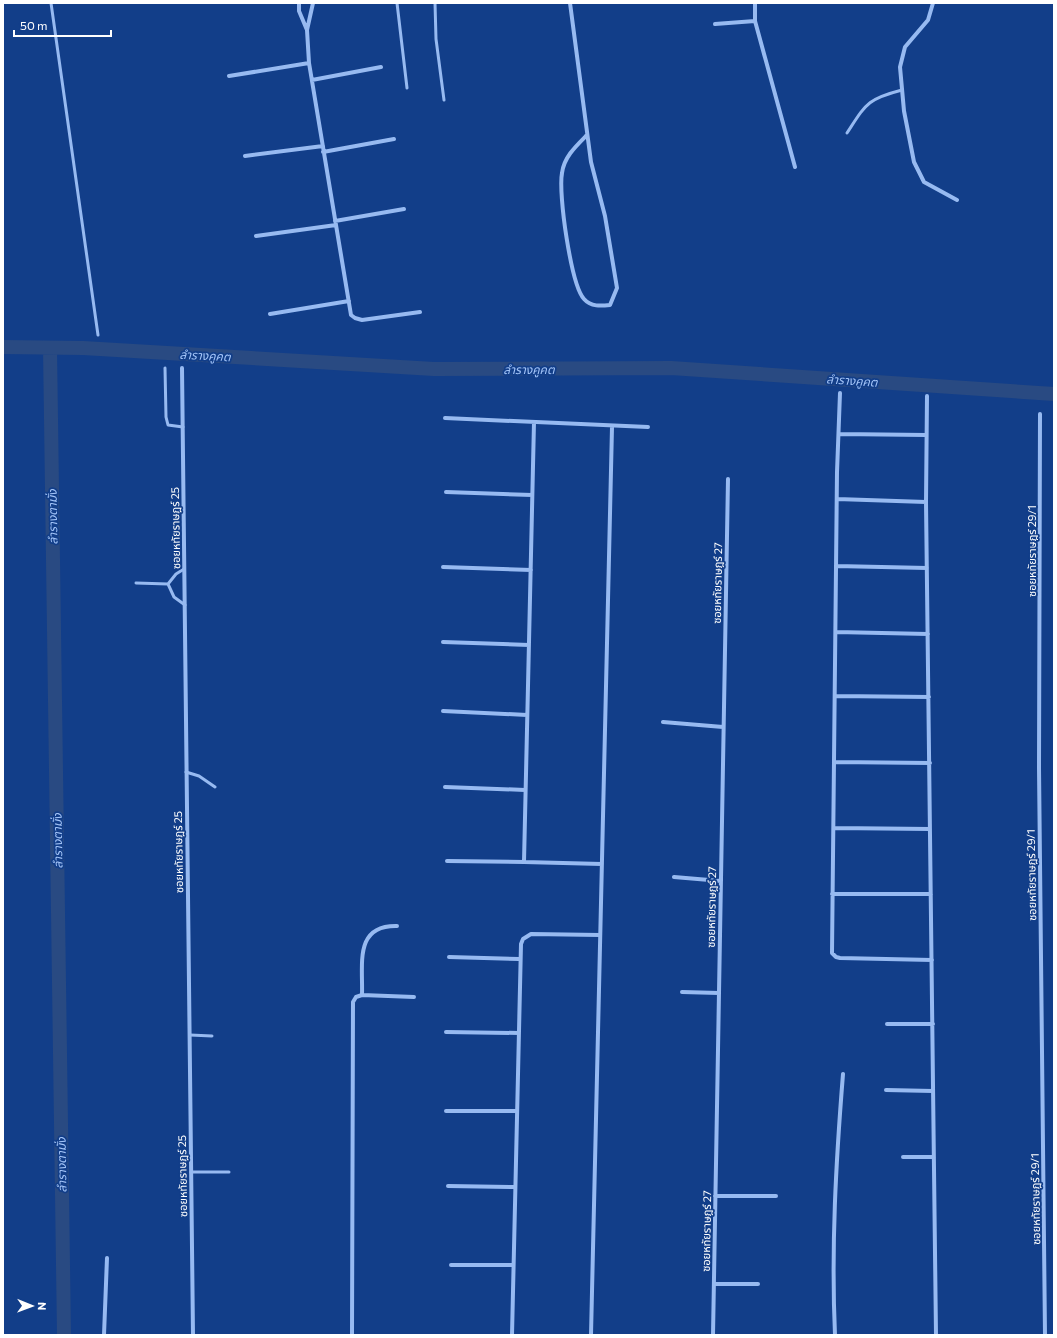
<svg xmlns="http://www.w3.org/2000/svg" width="1057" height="1338" font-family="Commissioner,'Noto Sans Thai',sans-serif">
<rect width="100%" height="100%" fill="#123e89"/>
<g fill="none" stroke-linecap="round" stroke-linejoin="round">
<path stroke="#294a82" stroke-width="14" d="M3 347 83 348 434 369 671 368 1054 394
M50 348 64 1335"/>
<path stroke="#97baf1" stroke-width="3" d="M51 3 98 335
M397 3 407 88
M435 3 436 39 444 100
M847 133C866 104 867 99 902 90
M165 368 166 417 168 425 183 427
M136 583 168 584 176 574 184 569
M168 584 174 597 185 605
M186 772 199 776 215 787
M190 1035 212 1036
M191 1172H229"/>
<path stroke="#97baf1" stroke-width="4" d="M299 3V11L307 30 309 63 351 315 355 318 362 320 420 312
M570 3 591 162 605 216 617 288 610 305C601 306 591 307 584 299 571 285 558 193 562 173 564 157 576 146 587 135
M755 3V21L795 167
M933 3 928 20 905 47 900 67 904 111 914 162 924 182 957 200
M715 24 755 21
M307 30 313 3
M229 76 309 63
M312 80 381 67
M323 152 394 139
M245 156 323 146
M335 221 404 209
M256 236 336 225
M270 314 349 301
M182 368 193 1335
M840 393 837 472 832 953 836 957 840 958 932 960
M927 396 926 502 936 1335
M1040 414 1039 768 1045 1335
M445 418 648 427
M534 422 524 862 602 864
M839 434 926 435
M446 492 532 495
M837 499 926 502
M836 566 927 568
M443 567 531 570
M836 632 928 634
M443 642 529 645
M836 696 929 697
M443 711 527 715
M663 722 723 727
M835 762 930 763
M445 787 525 790
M834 828 930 829
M447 861 524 862
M674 877 721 881
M832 894H931
M449 957 519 959
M682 992 719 993
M362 995C363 964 354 925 397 926
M887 1024H933
M446 1032 519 1033
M886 1090 933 1091
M446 1111H517
M903 1157H934
M448 1186 515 1187
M715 1196H776
M451 1265H513
M714 1284H758
M104 1335 107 1258
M352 1335 353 1002 356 997 362 995 414 997
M512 1335 521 944 523 939 531 934 600 935
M591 1335 612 427
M713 1335 728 479
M835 1335C831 1248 836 1161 843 1074"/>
</g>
<g text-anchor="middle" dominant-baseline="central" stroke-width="3.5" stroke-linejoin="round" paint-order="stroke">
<g font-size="11" fill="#fff" stroke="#123e89">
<text transform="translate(175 528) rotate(-91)">ซอยหทัยราษฎร์ 25</text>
<text transform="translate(1031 551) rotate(-90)">ซอยหทัยราษฎร์ 29/1</text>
<text transform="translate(717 583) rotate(-89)">ซอยหทัยราษฎร์ 27</text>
<text transform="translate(178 852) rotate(-91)">ซอยหทัยราษฎร์ 25</text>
<text transform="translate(1031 875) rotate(-91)">ซอยหทัยราษฎร์ 29/1</text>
<text transform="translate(711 907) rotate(-89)">ซอยหทัยราษฎร์ 27</text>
<text transform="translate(182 1176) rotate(-91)">ซอยหทัยราษฎร์ 25</text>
<text transform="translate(1035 1199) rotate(-91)">ซอยหทัยราษฎร์ 29/1</text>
<text transform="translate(706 1231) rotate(-89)">ซอยหทัยราษฎร์ 27</text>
</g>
<g font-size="12" font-style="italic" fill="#a3c4f8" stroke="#123e89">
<text transform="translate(205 355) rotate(3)">ลำรางคูคต</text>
<text x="529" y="369">ลำรางคูคต</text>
<text transform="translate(852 380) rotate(4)">ลำรางคูคต</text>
<text transform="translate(52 517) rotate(-91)">ลำรางตามั่ง</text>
<text transform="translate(57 841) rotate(-91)">ลำรางตามั่ง</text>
<text transform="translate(61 1165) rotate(-91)">ลำรางตามั่ง</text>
</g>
</g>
<rect width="1057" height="1338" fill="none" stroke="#ffffff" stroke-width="8"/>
<g transform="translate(32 1306) rotate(91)" stroke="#123e89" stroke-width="3" paint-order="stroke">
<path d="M0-3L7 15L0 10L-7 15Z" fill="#ffffff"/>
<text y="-6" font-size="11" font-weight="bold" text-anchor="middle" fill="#ffffff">N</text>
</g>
<path d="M14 30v6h97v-6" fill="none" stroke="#ffffff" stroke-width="2"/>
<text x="20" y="30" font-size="12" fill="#ffffff" stroke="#123e89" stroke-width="3" paint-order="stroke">50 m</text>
</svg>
